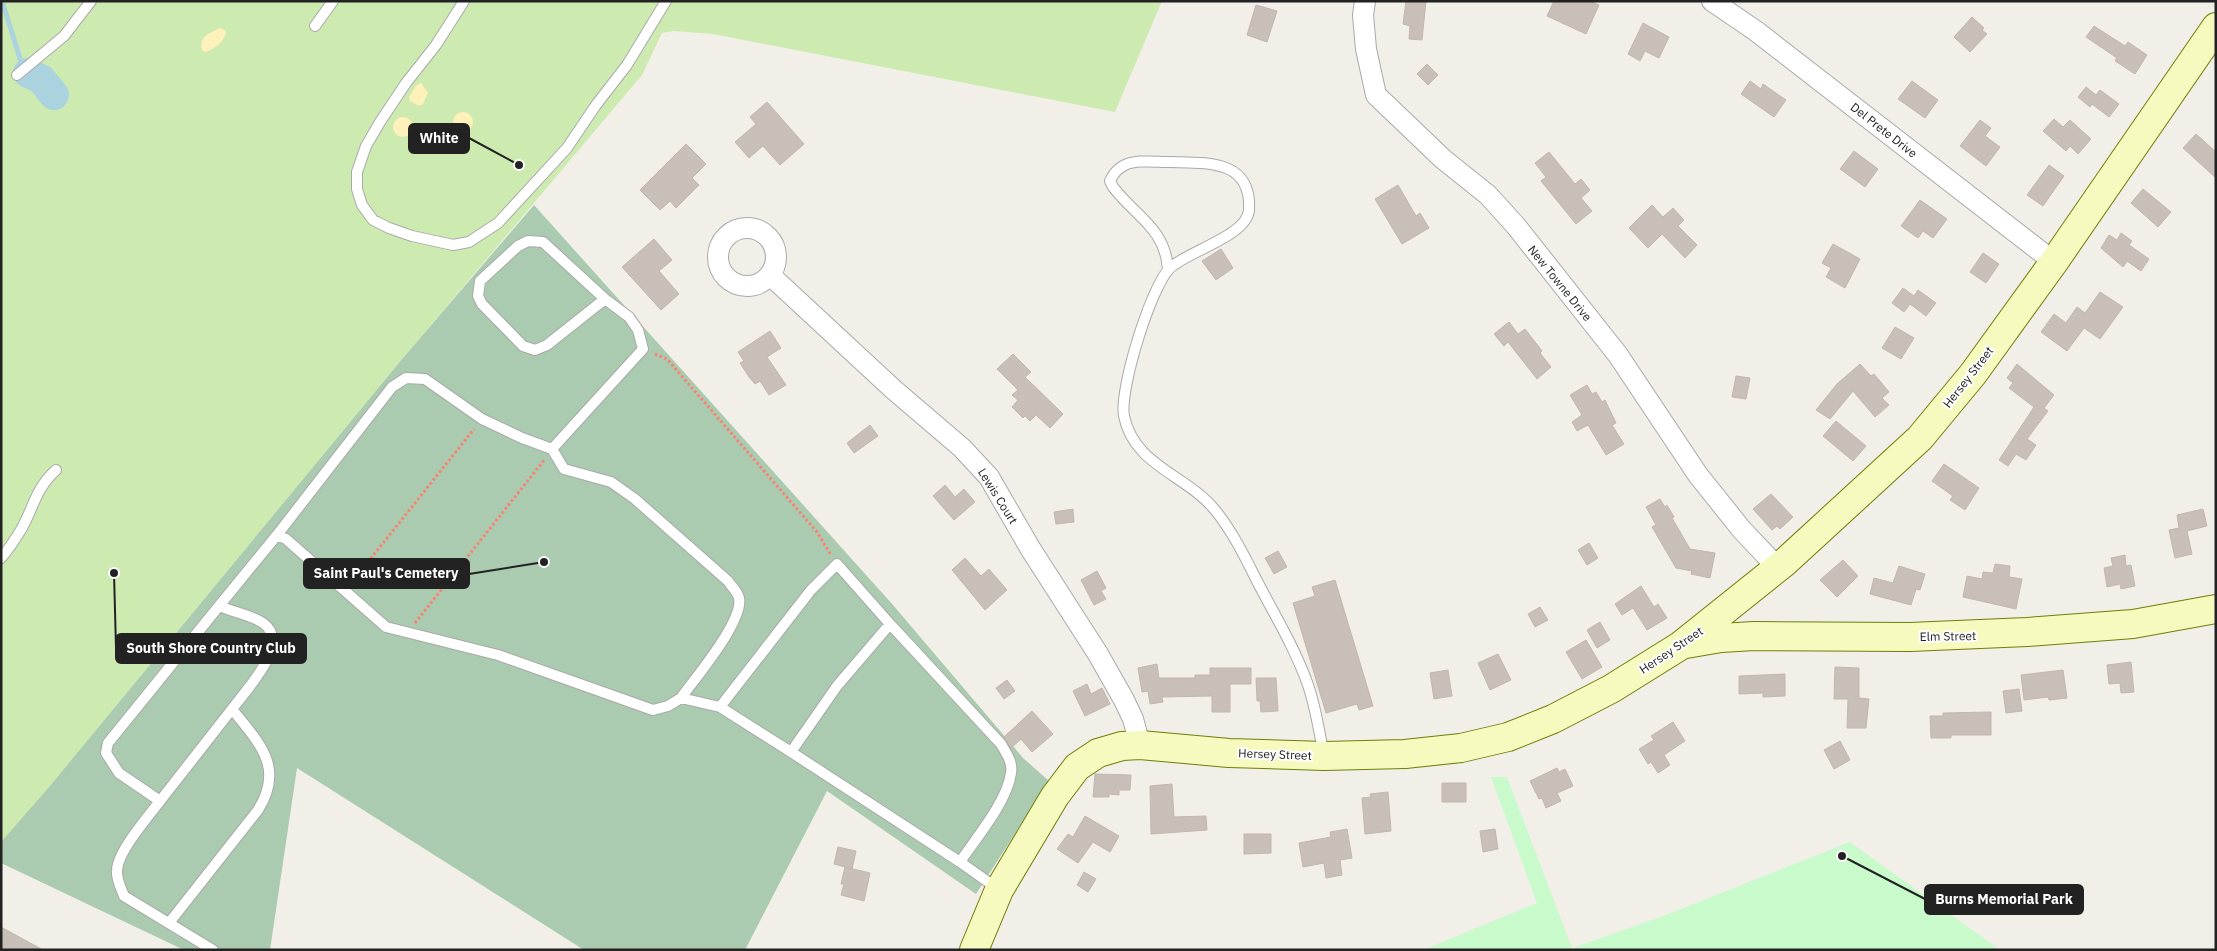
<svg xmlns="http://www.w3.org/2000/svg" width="2217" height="951" font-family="'IBM Plex Sans',sans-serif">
<rect width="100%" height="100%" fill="#f2efe9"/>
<path fill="#cdebb0" d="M1 1H1162L1115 112 713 34 674 31 662 33 642 75 403 358 49 787 1 842Z"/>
<path fill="#fff1ba" d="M220 28 226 31C226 40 214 50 205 52L202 50C198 37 210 33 220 28Z
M421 83 428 93 423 104 419 106 410 101 409 97 416 86Z
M453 122a10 10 0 1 1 20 0a10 10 0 1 1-20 0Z
M393 127a10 10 0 1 1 20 0a10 10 0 1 1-20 0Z"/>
<path fill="#aacbaf" d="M534 205 893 605 1023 758 1049 781 976 894 827 791 745 950H584L297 768 270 950H184L1 863V842L49 787 403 358Z"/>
<path fill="#c8facc" d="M1491 777H1507L1572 948 1658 918 1850 842 2000 950H1423L1537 903Z"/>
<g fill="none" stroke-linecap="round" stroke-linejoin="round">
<path stroke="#aad3df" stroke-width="5" d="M2 1 22 65"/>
<path stroke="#aad3df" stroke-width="30" d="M28 73 41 79 54 95"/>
</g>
<path fill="#c7bfb8" stroke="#c4b6ab" d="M1406 1H1426L1422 40 1409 39 1410 26 1403 24Z
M1554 1H1590L1599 5 1586 34 1547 16Z
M1256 5 1277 11 1267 42 1247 35Z
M1972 17 1984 28 1982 30 1987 34 1970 52 1954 37Z
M1643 23 1669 37 1659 58 1645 51 1640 61 1628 54Z
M2094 26 2125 46 2128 42 2147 55 2135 74 2115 61 2117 58 2086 37Z
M1427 64 1438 75 1428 85 1417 74Z
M1750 81 1761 89 1763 84 1786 100 1774 117 1741 94Z
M1912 81 1938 100 1925 118 1898 99Z
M2086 87 2096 95 2100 90 2119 104 2109 117 2092 104 2090 107 2078 97Z
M767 102 804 144 780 165 763 146 749 158 735 142 756 124 750 117Z
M2054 119 2063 127 2070 120 2091 139 2078 154 2070 146 2066 151 2043 131Z
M1980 120 1991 128 1985 136 2000 147 1986 166 1960 146Z
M2196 134 2216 152V178L2183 148Z
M686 144 706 164 692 178 699 185 676 208 670 201 660 210 640 190Z
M1854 151 1878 169 1865 187 1840 169Z
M1549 152 1575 184 1581 179 1590 190 1581 198 1592 211 1576 224 1541 181 1546 177 1535 163Z
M2049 165 2064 176 2043 206 2027 195Z
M1398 185 1416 216 1420 213 1429 228 1402 244 1375 199Z
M2143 189 2171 212 2158 227 2131 203Z
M1920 200 1947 219 1933 238 1923 231 1918 238 1901 226Z
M1652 205 1663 217 1673 208 1684 220 1678 226 1697 245 1685 258 1662 234 1648 248 1629 228Z
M2121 233 2132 241 2129 245 2149 259 2141 271 2127 261 2123 267 2101 248 2109 235 2117 240Z
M654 239 672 260 659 271 679 294 661 310 622 267Z
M1833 244 1860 259 1845 288 1826 277 1831 268 1822 263Z
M1221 249 1233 268 1216 280 1202 261Z
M1983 253 1999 264 1986 283 1970 272Z
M1903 288 1914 296 1918 290 1936 303 1926 316 1910 304 1904 312 1892 303Z
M2100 292 2123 307 2100 339 2084 328 2067 351 2041 332 2054 314 2066 323 2077 307 2085 313Z
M1509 322 1518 334 1525 329 1542 351 1540 353 1551 367 1537 379 1508 342 1504 346 1494 334Z
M1895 327 1914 338 1901 359 1882 348Z
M770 331 781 348 767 357 786 385 769 395 760 381 755 384 749 377 740 363 744 361 738 352Z
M1013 354 1031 372 1025 377 1063 414 1050 428 1036 415 1030 421 1025 416 1023 418 1012 407 1018 400 1012 395 1018 390 997 369Z
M1860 364 1871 376 1874 374 1889 392 1882 398 1889 405 1875 417 1853 391 1830 419 1816 410 1837 384Z
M2017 364 2054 395 2044 408 2048 411 2027 439 2036 445 2026 460 2016 454 2008 466 1999 460 2034 407 2009 388 2013 383 2007 378Z
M1736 376 1750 378 1746 399 1732 397Z
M1587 385 1592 394 1596 392 1602 402 1605 400 1616 423 1612 425 1624 444 1606 455 1588 425 1577 431 1572 422 1582 415 1570 395Z
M1836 421 1866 446 1853 461 1823 436Z
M870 425 878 436 854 453 847 443Z
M1944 464 1979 488 1965 510 1950 500 1953 496 1932 481Z
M945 485 955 497 964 489 975 502 954 520 933 496Z
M1771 494 1793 517 1780 529 1777 526 1772 530 1753 509Z
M1660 499 1665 507 1667 505 1674 517 1672 518 1690 549 1715 553 1710 578 1691 574 1692 571 1676 568 1652 527 1656 525 1646 507Z
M1073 509 1074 522 1056 524 1054 512Z
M2203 509 2207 526 2187 531 2192 554 2175 558 2169 530 2179 528 2177 515Z
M1589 543 1598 558 1587 565 1578 550Z
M1278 551 1287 567 1274 574 1265 558Z
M2125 555 2126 566 2131 565 2135 586 2121 589 2120 584 2107 587 2104 568 2113 566 2111 558Z
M965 558 981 576 989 569 1007 590 985 610 952 570Z
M1843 560 1858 576 1837 597 1820 580Z
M1995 564 2010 566 2009 577 2022 579 2016 609 1963 597 1967 576 1982 579 1983 572 1993 573Z
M1899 566 1925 574 1920 590 1916 589 1911 605 1870 594 1874 578 1893 583Z
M1097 571 1106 588 1101 591 1106 599 1094 605 1081 580Z
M1335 580 1373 706 1359 710 1357 704 1326 713 1293 603 1315 596 1312 587Z
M1641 586 1654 607 1658 604 1667 618 1647 630 1633 608 1622 615 1615 604Z
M1540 607 1548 620 1535 627 1528 614Z
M1600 622 1610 640 1597 648 1587 630Z
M1586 640 1602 667 1582 679 1566 652Z
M1498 654 1511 680 1490 690 1478 663Z
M2131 662 2134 692 2121 693 2120 683 2109 684 2107 665Z
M1157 664 1159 678H1195V675H1210V668H1251V684H1230V712H1212V696L1162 697 1163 702 1150 704 1148 691 1142 692 1138 668Z
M1835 667 1859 668V698L1869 699 1866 728H1847L1848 699H1834Z
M1448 670 1452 696 1434 699 1430 673Z
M2063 670 2067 698 2049 700 2048 697 2024 700 2021 675Z
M1785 674V696L1763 697V693L1739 694V676Z
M1256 678H1276L1278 711 1261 712 1260 701H1257Z
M1007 680 1015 691 1004 699 996 688Z
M1087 684 1091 694 1102 688 1110 704 1085 716 1073 691Z
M2019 689 2022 711 2006 713 2003 691Z
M1032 711 1053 734 1032 752 1021 739 1011 748 1004 737Z
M1991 712V735H1951V738H1931L1930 716H1943V713Z
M1673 722 1685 741 1664 755 1670 765 1658 773 1651 762 1648 764 1639 749 1654 740 1651 736Z
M1840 741 1850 760 1834 769 1824 750Z
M1557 768 1559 772 1565 769 1573 786 1557 793 1561 801 1546 808 1542 798 1539 799 1530 781Z
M1095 774 1131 775 1130 790H1119V795L1109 794V797H1093Z
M1442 783H1466V802H1442Z
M1172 784 1174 817 1206 816 1207 830 1151 834 1150 786Z
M1388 792 1391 831 1365 834 1362 798 1371 797 1370 794Z
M1085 816 1119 836 1110 852 1093 842 1078 863 1057 849 1068 834 1073 837Z
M1347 829 1352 858 1340 860 1342 875 1326 878 1324 863 1303 867 1299 843 1331 837 1330 832Z
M1495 829 1498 849 1483 852 1480 831Z
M1244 834H1271V853L1244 854Z
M838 847 856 851 852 869 834 864Z
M845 867 870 873 864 901 841 895 844 884H841Z
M1084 872 1096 879 1088 892 1077 885Z
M1 927 43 950H1Z"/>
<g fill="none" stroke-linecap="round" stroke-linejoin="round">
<g stroke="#a9a9a9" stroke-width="12">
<path id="lane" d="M464 1 436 45 406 83 380 122 366 146 357 172V189L362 205 373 220 389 228 412 236 453 245 469 242 498 223 567 148 596 105 627 65 666 1
M315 26 333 1
M17 75 64 36 91 1
M1168 269C1165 228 1136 217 1113 187L1110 181C1113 174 1116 170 1123 166 1135 159 1155 162 1169 162 1204 163 1252 158 1249 210 1247 236 1188 251 1170 268 1151 286 1119 390 1124 416 1134 466 1187 475 1215 510 1232 531 1244 555 1256 579 1274 614 1295 648 1308 685 1316 708 1319 732 1324 755
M605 299 547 345 535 350 523 346 482 304 478 296 480 281 518 246 528 241 543 242 605 299 629 317 638 330 643 349 552 449 564 469 611 482 635 499 728 581C731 586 738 592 739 598 744 621 695 678 681 698
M552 449 522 438 482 419 425 379 406 378 392 387 277 535 286 539 386 627 498 655 653 710 668 706 681 698 720 707 811 590 837 564 890 624 837 686 791 752 720 707
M1 558C9 549 16 538 22 528 34 506 36 488 56 470
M232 709C246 690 292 643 263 623 251 615 233 612 219 606L277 535
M791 752 960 862C976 838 1007 802 1011 773 1013 762 1006 753 1001 744L890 624
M160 801 232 709C259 743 285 767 258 810L169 923
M960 862 998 889
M213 950 124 896C121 888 116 879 117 870 118 851 148 817 160 801L119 773 106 753 108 743 219 606"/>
</g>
<g stroke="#a9a9a9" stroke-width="22">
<path id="street" d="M1365 1 1363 15 1366 49 1376 95 1443 159 1488 195 1516 226 1618 355 1698 475 1742 530 1778 568
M1712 1 1756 31 2054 262
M718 257a29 29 0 1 1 58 0a29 29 0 1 1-58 0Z
M770 275 893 389 962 448 989 477 1030 548 1098 654 1124 700 1133 719 1140 745"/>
</g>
<g stroke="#707d05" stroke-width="30">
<path id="secondary" d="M1686 644 1721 638 1754 636 1910 637 2027 632 2133 624 2216 609
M974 950 999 890 1055 796 1077 767 1098 753 1122 746 1140 745 1229 753 1324 756 1405 754 1461 748 1508 737 1553 719 1611 689 1680 646 1785 562 1920 438 1973 374 2054 262 2216 27"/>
</g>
<path stroke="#fa8072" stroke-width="3" stroke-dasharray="2.5 2.5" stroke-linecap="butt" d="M655 354 667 359 817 532 831 555
M352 582 474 429
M415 623 545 459"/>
<use href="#lane" stroke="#fff" stroke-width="10"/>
<use href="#street" stroke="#fff" stroke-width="20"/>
<use href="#secondary" stroke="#f7fabf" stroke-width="28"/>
</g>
<g text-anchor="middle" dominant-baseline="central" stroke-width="4" stroke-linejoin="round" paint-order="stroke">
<g font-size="12" fill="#222" stroke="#fff">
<text transform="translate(1884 130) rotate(38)">Del Prete Drive</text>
<text transform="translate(1560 283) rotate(51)">New Towne Drive</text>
<text transform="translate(1968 377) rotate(-52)">Hersey Street</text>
<text transform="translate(998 496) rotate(58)">Lewis Court</text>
<text transform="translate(1948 636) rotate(-1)">Elm Street</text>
<text transform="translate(1671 650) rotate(-34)">Hersey Street</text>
<text transform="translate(1275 754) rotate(2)">Hersey Street</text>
</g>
</g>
<path fill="none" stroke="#222" stroke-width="2" d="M519 165L469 138M544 562L469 574M114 573L116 648M1842 856L1925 899"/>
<g fill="#222" stroke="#fff" stroke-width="2">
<circle cx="519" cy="165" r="5"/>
<circle cx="544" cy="562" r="5"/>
<circle cx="114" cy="573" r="5"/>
<circle cx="1842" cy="856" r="5"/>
</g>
<g fill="#222" stroke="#222" stroke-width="2">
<rect x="409" y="124" width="60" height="29" rx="5"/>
<rect x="304" y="559" width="165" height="29" rx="5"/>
<rect x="116" y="634" width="190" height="29" rx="5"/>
<rect x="1925" y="885" width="158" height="29" rx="5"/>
</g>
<g font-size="14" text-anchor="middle" font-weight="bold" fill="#fff">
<text x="439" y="143">White</text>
<text x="386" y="578">Saint Paul's Cemetery</text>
<text x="211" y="653">South Shore Country Club</text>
<text x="2004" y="904">Burns Memorial Park</text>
</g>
<rect width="2217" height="951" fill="none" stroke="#222222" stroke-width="5"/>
</svg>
